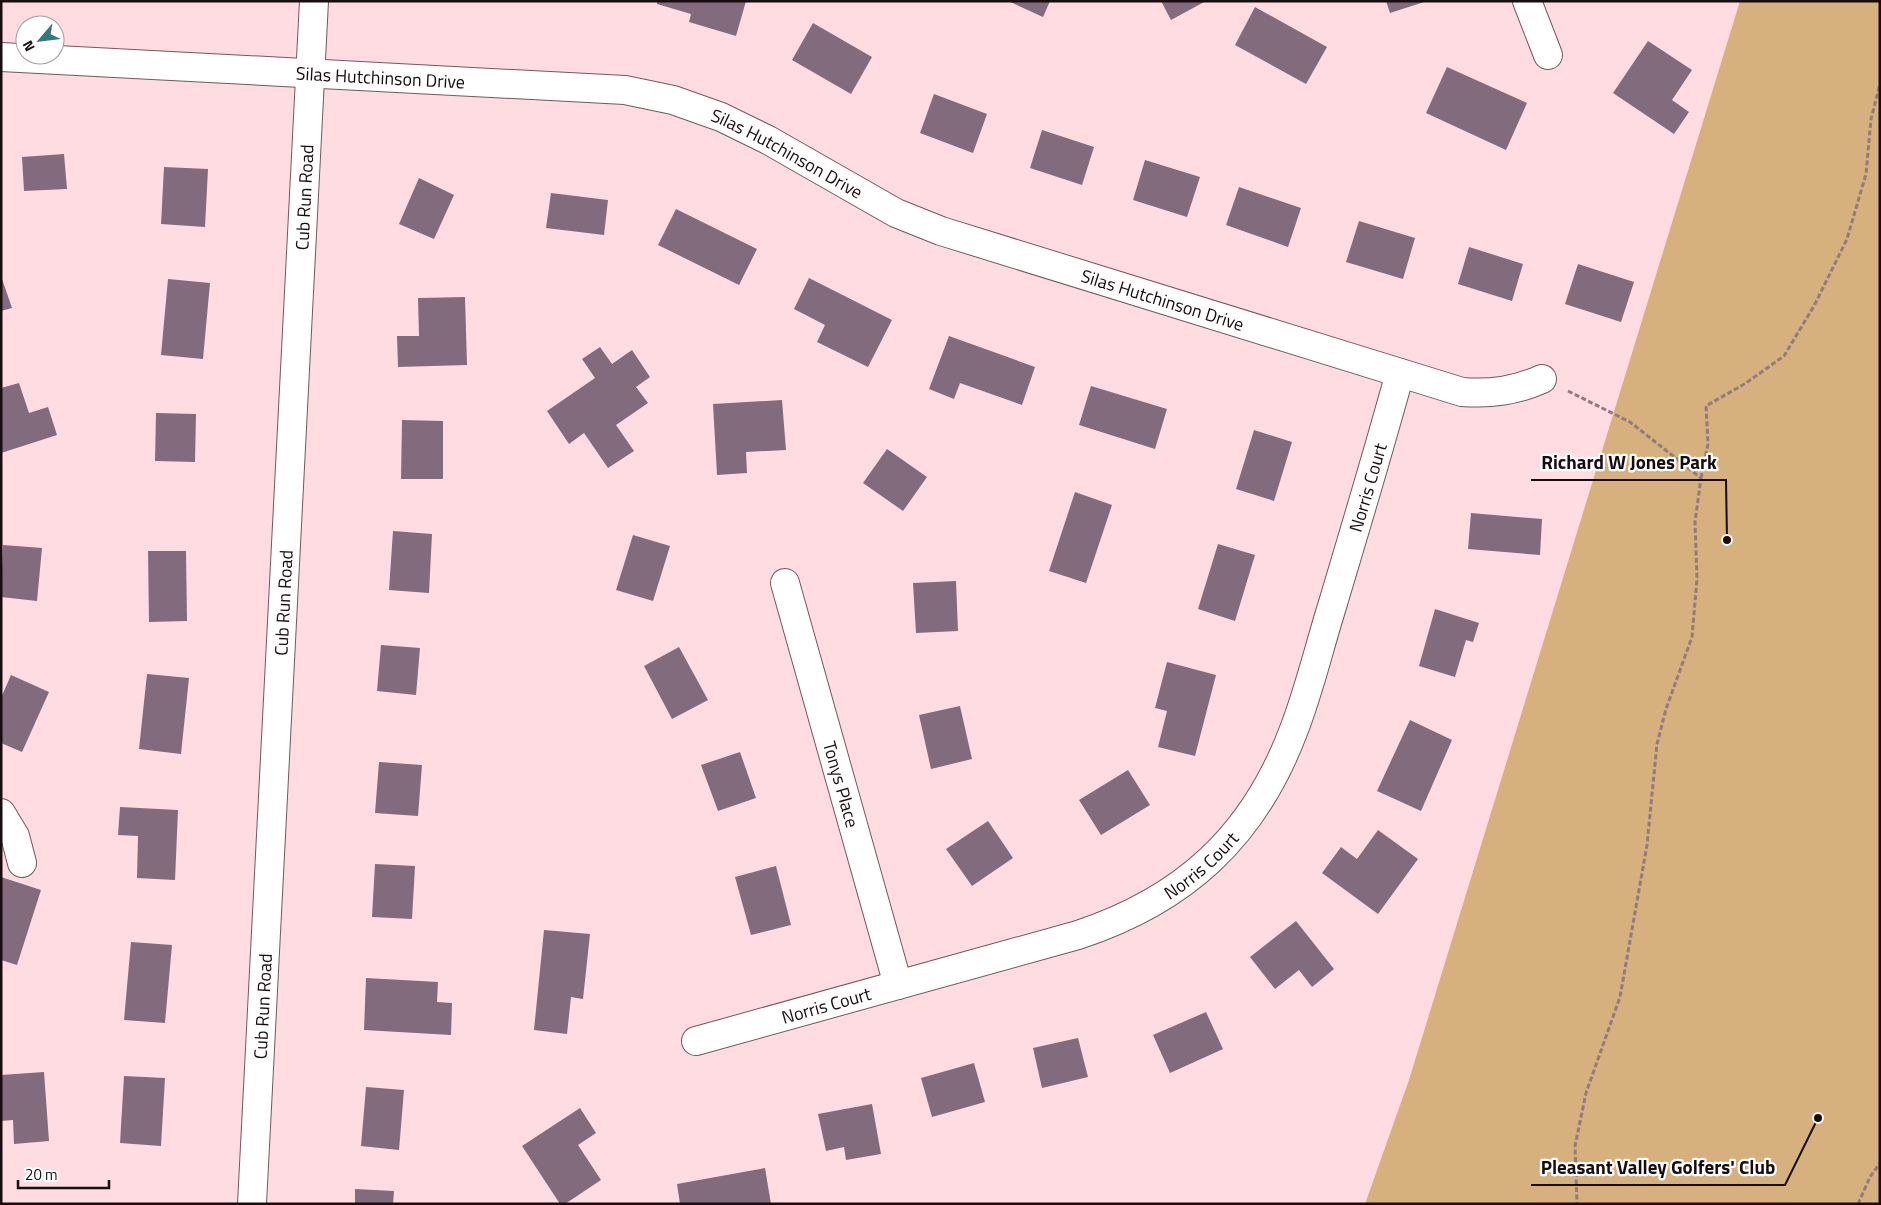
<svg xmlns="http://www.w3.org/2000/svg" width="1881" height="1205" font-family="'Titillium Web',sans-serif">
<rect width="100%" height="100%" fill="#ffdce2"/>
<path fill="#d6b17e" d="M1740 1H1880V1204H1365L1409 1080Z"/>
<path fill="#826b7d" d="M657 1H746L736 36 689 22 691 14 657 4Z
M1008 1H1050L1043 17Z
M1161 1H1206L1171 20Z
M1386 1H1424V2L1390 13Z
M1255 7 1327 47 1306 84 1235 45Z
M813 23 872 57 851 94 792 60Z
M1648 41 1692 70 1672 100 1689 112 1674 134 1613 93Z
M1447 67 1527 103 1506 150 1426 113Z
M934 94 987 114 973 153 920 133Z
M1042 130 1094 147 1082 185 1030 168Z
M64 154 67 189 24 191 22 157Z
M1145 160 1200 177 1187 217 1133 200Z
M164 167 208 169 205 227 161 224Z
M419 178 454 195 434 239 399 224Z
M1239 187 1301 208 1288 247 1226 225Z
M551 193 608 200 604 235 546 228Z
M676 209 757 249 739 285 658 245Z
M1359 221 1415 238 1403 279 1346 262Z
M1469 247 1523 264 1512 301 1458 284Z
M1578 264 1634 282 1621 322 1565 304Z
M1 276 12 308 1 311Z
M809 278 892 320 868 367 817 342 825 325 794 309Z
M168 279 210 283 203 359 161 355Z
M465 297 467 365 398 367 397 336H419L418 298Z
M949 336 1035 367 1022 405 960 383 954 399 929 389Z
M600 347 612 364 632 350 650 377 636 387 648 403 616 425 634 451 608 468 584 433 569 444 547 411 595 378 582 359Z
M19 383 29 413 48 407 57 435 1 453V388Z
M1091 386 1167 409 1155 449 1079 425Z
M782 400 786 450 746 452 747 473 717 475 713 404Z
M156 413 196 414 195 462 155 461Z
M402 420 443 421V479H401Z
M1254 430 1292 442 1274 501 1236 489Z
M887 449 927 477 903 511 863 483Z
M1075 492 1112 505 1086 583 1049 571Z
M1471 513 1542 519 1540 555 1468 549Z
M393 531 432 534 429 593 389 590Z
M633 535 670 546 653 601 616 590Z
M1218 544 1255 555 1235 621 1198 609Z
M3 545 42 548 37 601 1 597Z
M148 551H186L187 621 149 622Z
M956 581 958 631 916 633 913 583Z
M1435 609 1479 623 1473 642 1466 640 1455 677 1419 666Z
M381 645 420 648 416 695 377 691Z
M679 647 708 700 672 719 644 666Z
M1167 662 1216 675 1195 756 1158 747 1167 711 1155 708Z
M147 674 189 678 181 754 139 749Z
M11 675 49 692 22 752 1 743V698Z
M960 706 972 759 931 769 919 715Z
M1410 720 1452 740 1421 811 1377 791Z
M740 752 756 798 718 811 701 765Z
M379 762 422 765 418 816 375 813Z
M1128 770 1150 805 1101 835 1079 800Z
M120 807 178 810 175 880 137 878 138 836 118 835Z
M988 821 1013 858 972 886 946 849Z
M1378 830 1418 859 1378 914 1322 873 1341 847 1357 859Z
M375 864 415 866 412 919 372 917Z
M776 866 791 925 751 935 735 877Z
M1 877 41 890 17 965 1 960Z
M1296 921 1334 969 1312 987 1299 970 1275 989 1250 957Z
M544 930 590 934 583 999 571 997 567 1034 534 1030Z
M131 942 172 945 165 1023 124 1020Z
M366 978 438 982 437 1002 452 1003 451 1035 364 1030Z
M1206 1012 1223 1049 1170 1073 1153 1035Z
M1078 1038 1088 1077 1042 1088 1033 1048Z
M974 1063 985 1102 932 1117 921 1078Z
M44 1072 49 1141 14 1144 13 1120 1 1121V1075Z
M124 1076 165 1078 161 1146 120 1143Z
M366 1087 404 1090 399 1150 361 1146Z
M872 1104 881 1154 846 1160 844 1147 826 1151 818 1114Z
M580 1108 596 1133 578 1145 601 1180 565 1204H560L522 1146Z
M765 1168 771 1204H680L677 1184Z
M355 1189 394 1191 393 1204H355Z"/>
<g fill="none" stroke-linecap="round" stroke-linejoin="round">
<g stroke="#74575c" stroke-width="30">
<g id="minor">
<path d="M1527 1 1548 55"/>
<path id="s1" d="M1 57 625 90 673 100 721 117 768 140 896 213 941 231 1462 392C1491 394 1515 391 1542 379"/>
<path id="s2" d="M785 583 898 985"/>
<path d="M1 813 15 836 22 863"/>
<path id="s3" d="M696 1041 1078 935C1184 900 1253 837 1293 732 1308 694 1318 652 1330 613 1354 533 1378 453 1400 373"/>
<path id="s4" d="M252 1204 314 1"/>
</g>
</g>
<path stroke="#927a7e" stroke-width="3" stroke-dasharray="5 2.5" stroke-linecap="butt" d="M1568 391 1630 422 1701 478 1695 522 1697 579 1692 637 1666 709 1657 744 1647 845 1620 997 1586 1093 1575 1146 1577 1204
M1701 478 1708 444 1706 406 1746 383 1784 356 1814 306 1847 239 1866 174 1871 119 1880 84
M1858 1204 1870 1177 1880 1163"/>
<use href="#minor" stroke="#fff" stroke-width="28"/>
</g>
<g text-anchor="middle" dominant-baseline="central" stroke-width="4.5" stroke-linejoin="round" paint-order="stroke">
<g font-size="18" fill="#170c0e" stroke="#fff">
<text stroke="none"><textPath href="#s1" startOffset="380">Silas Hutchinson Drive</textPath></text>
<text stroke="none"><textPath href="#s1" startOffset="800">Silas Hutchinson Drive</textPath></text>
<text stroke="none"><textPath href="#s4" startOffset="1008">Cub Run Road</textPath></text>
<text stroke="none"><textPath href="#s1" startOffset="1205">Silas Hutchinson Drive</textPath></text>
<text stroke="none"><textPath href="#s3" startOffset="959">Norris Court</textPath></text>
<text stroke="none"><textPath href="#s4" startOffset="602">Cub Run Road</textPath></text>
<text stroke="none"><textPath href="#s2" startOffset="209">Tonys Place</textPath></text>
<text stroke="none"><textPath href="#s3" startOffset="539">Norris Court</textPath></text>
<text stroke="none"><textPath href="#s3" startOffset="135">Norris Court</textPath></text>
<text stroke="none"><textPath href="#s4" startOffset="198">Cub Run Road</textPath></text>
</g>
</g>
<path fill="none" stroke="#170c0e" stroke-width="2" d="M1727 540L1726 480H1531M1818 1118L1785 1185H1531"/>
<g fill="#170c0e" stroke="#fff" stroke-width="2">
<circle cx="1727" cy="540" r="5"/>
<circle cx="1818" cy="1118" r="5"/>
</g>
<g font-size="19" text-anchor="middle" font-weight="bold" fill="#170c0e" stroke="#fff" stroke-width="4.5" stroke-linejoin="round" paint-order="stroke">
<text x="1629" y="469">Richard W Jones Park</text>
<text x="1658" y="1174">Pleasant Valley Golfers' Club</text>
</g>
<rect width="1881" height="1205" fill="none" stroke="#170c0e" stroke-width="5"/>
<g transform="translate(40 40) rotate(242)"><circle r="24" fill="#ffffff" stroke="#a29e9f"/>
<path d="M0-4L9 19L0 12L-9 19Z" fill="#30797c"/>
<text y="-8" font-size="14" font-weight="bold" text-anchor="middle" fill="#170c0e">N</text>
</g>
<path d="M18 1180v8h91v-8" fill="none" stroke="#170c0e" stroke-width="2.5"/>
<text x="25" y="1180" font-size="15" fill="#170c0e" stroke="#ffffff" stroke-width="4" paint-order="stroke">20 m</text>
</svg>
